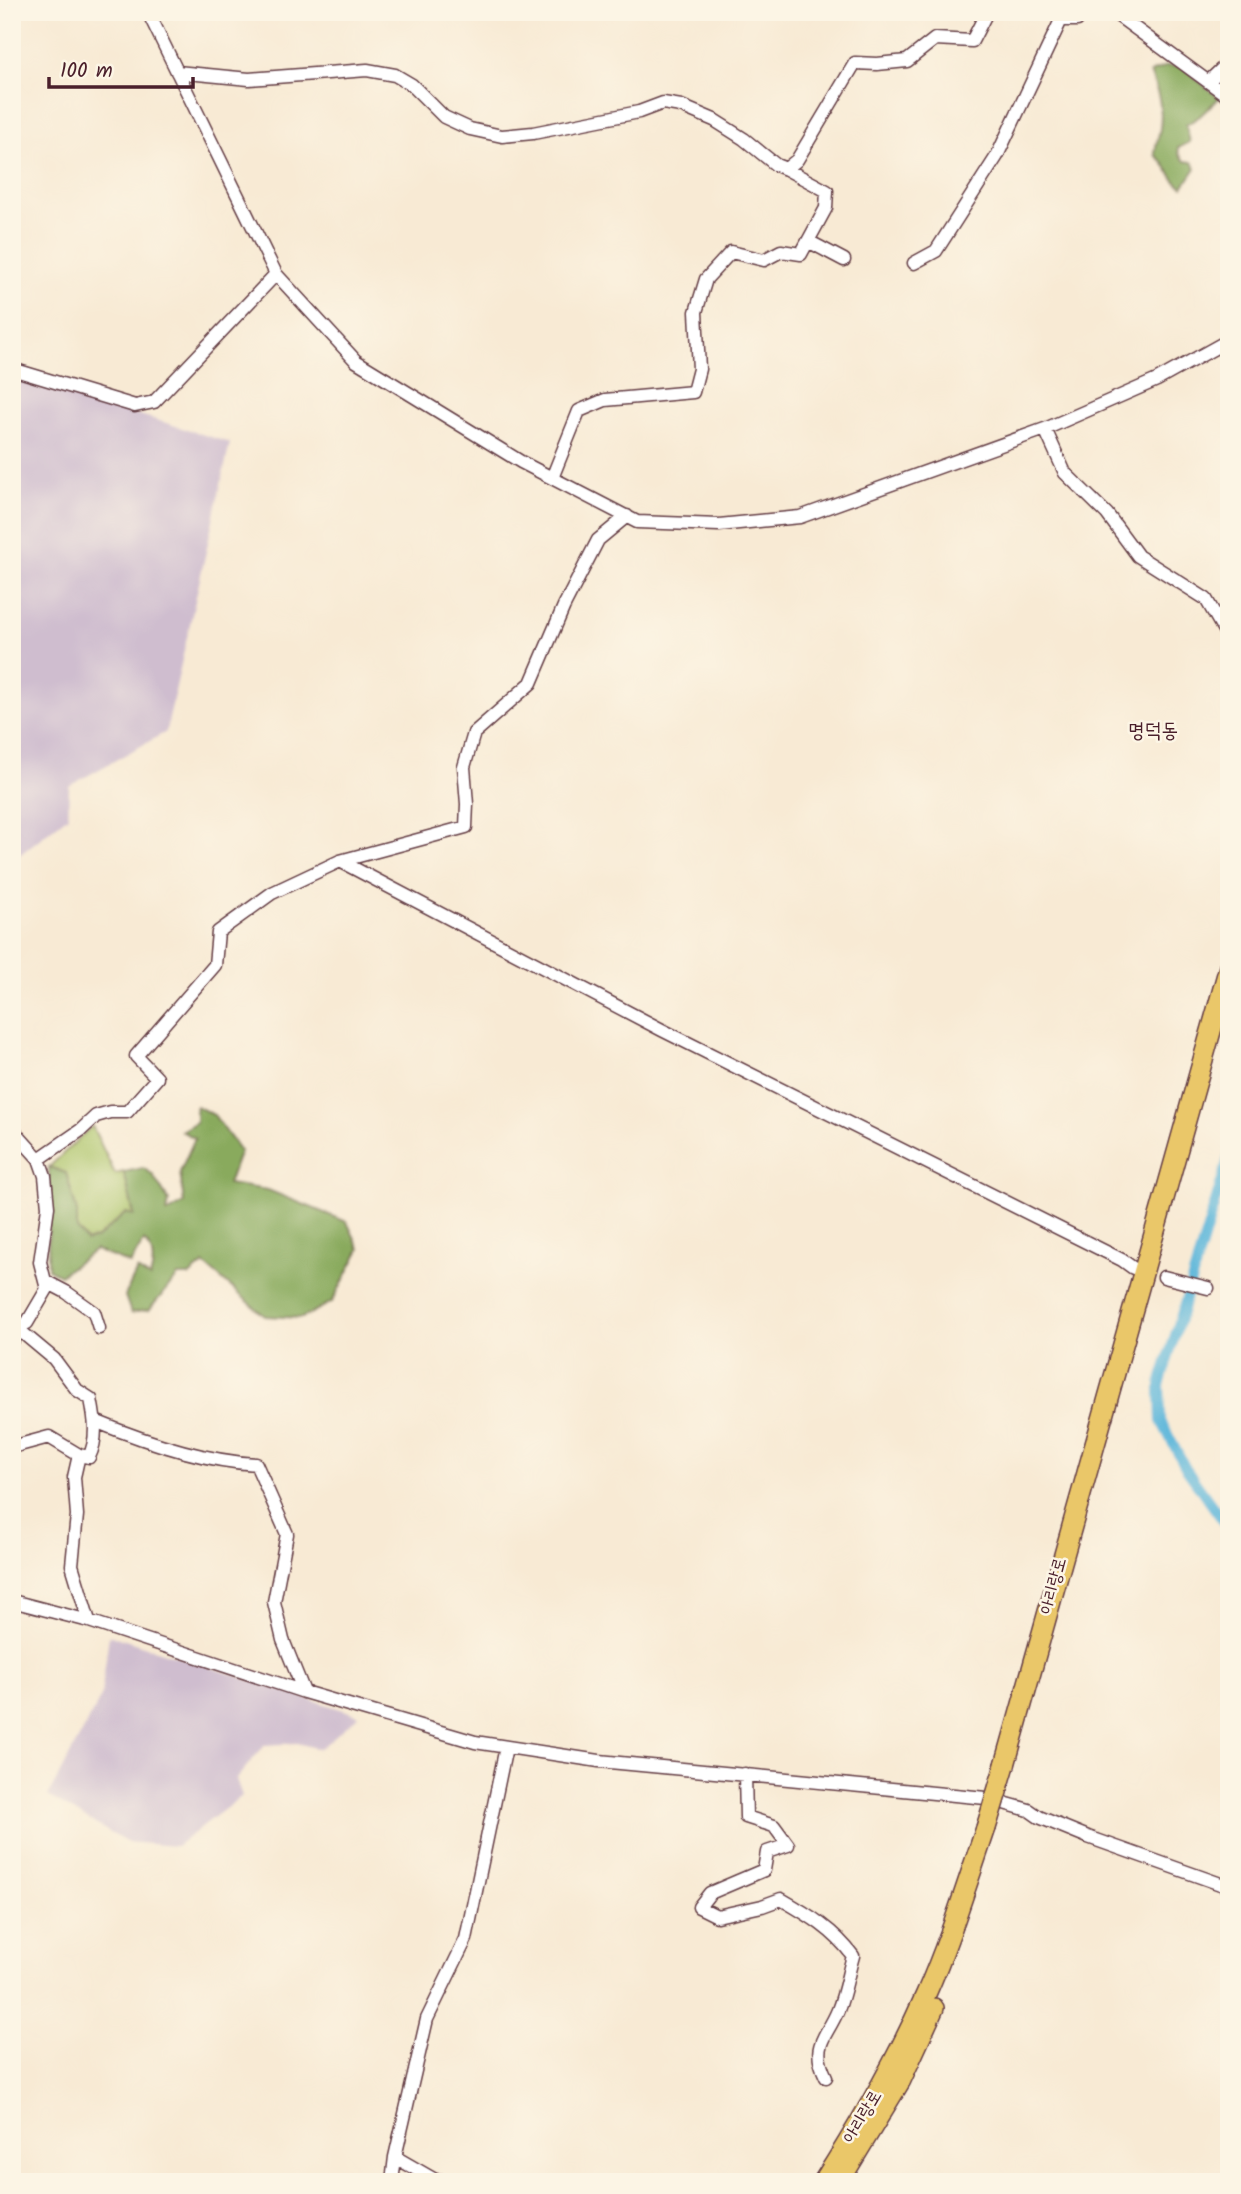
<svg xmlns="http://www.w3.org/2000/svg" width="1241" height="2194" font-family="Kalam,'Poor Story',sans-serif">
<rect width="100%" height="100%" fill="#fcf5e5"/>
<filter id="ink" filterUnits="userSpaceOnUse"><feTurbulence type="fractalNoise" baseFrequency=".0143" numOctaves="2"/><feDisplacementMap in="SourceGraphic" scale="14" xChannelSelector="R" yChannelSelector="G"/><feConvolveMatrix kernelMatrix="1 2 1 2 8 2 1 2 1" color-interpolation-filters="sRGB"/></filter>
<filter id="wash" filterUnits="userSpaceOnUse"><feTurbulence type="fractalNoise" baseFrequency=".00686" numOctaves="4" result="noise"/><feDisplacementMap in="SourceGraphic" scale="28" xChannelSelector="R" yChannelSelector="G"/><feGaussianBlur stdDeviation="1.57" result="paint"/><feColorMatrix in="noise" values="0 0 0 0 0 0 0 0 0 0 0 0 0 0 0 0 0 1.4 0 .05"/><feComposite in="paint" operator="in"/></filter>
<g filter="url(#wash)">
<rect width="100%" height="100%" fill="#f8ead4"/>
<path fill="#cfbdcf" d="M12 375 230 443 166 732 69 786 68 816 12 861Z
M109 1635 359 1715 320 1749 297 1743 265 1745 236 1779 242 1796 176 1846 126 1842 48 1796 101 1697Z"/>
<path fill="#acc469" stroke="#7b724a" stroke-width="2" d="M92 1126 115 1174 124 1172 134 1216 126 1213 97 1238 86 1241 77 1229V1212L66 1173 49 1167Z"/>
<path fill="#89aa5d" stroke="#6a6444" stroke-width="2" d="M1166 66 1182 67 1219 98 1200 116 1186 125 1190 142 1178 148 1179 154 1185 161 1192 162 1196 168 1183 187C1169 179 1171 167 1155 155 1155 145 1159 137 1160 128 1163 107 1158 91 1150 73Z
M196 1106 214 1115 240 1151 228 1184 268 1190 347 1222 360 1249 332 1302 302 1318 265 1316 204 1264 189 1276H178L149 1310 131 1313 125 1296 137 1270 150 1278C154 1265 155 1251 144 1241L130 1264 95 1250 60 1275 48 1269 49 1167 66 1173 77 1212V1229L86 1241 97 1238 126 1213 134 1215 124 1172 143 1168 152 1174 169 1201 167 1213 184 1203 180 1172 195 1138 181 1131 196 1122Z"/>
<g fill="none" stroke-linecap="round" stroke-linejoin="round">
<path stroke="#5cb6da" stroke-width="10" d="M1229 1156 1160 1385 1161 1421 1186 1469 1229 1529"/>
</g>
</g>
<g filter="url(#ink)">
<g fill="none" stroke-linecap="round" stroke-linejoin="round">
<g stroke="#643d44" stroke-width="15">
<path id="minor" d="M148 12 276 274 356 361 521 462 637 522 719 525 800 517 1045 429 1157 380 1229 340
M1113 12 1229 97
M177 72 249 79 367 70 395 75 412 85 444 117 470 129 502 136 533 133 639 112 663 103 681 106 714 120 744 139 776 165 786 169 797 160 855 63 877 64 907 61 935 39 972 41 987 12
M1209 81 1229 62
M808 241 844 260
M914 263 936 251 997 156 1061 20H1077L1080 12
M12 369 135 406 154 402 276 274
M1045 429 1065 473 1107 514 1138 556 1206 599 1229 639
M552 478 579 411 605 400 693 392 699 369 696 312 706 279 731 252 764 260 781 251 801 254 826 208 827 191 786 169
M340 861 662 1030 1122 1260 1133 1268
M12 1129 39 1159 45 1176 48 1207 40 1262 47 1289 27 1323 18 1327 12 1342
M39 1159 81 1130 96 1116 110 1112H127L157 1078 136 1056 215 965 218 932 272 893 340 861 466 827 467 804 464 767 474 733 531 683 564 606 598 540 627 516
M1164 1277 1208 1288
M45 1281 66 1292 94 1312 99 1328
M12 1324 54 1359 77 1390 91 1399C95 1419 98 1439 89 1457L79 1455 49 1437 12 1447
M95 1421C146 1442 202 1461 256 1464L287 1534 274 1602 283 1640 304 1692
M79 1455 74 1477 77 1515 72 1565 89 1621
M12 1601 89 1621 304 1692 475 1742 599 1761 986 1798 1029 1810 1039 1817 1088 1837 1229 1887
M745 1774 746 1817 774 1826 788 1845 767 1852 764 1870 710 1893 699 1907 717 1916 762 1906 781 1899C809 1915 834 1930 853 1956 848 1973 845 1993 838 2010 826 2039 810 2044 826 2077
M395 2157 435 2180 468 2182
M392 2182 395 2157 427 2019 466 1939 506 1747"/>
</g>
<g stroke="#643d44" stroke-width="22">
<path id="highway" d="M1005 1765 1229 967
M847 2169 901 2080 934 2008
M823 2182C862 2121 897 2060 926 1994 950 1940 967 1883 986 1828"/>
</g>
<use href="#minor" stroke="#fff" stroke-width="12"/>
<use href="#highway" stroke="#eac769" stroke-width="19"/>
<g stroke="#643d44" stroke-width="22" stroke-linecap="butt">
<path id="highway-bridge" d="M986 1828 1005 1765"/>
</g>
<use href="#highway-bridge" stroke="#eac769" stroke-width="19"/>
</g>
</g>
<g text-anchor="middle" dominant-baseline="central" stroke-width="5" stroke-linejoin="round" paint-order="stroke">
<g font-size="18" fill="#4a1f2b" stroke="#fcf5e5">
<text transform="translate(1054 1586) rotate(-75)">아리랑로</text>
<text transform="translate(863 2117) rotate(-59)">아리랑로</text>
</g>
<g font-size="21" fill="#4a1f2b" stroke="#fcf5e5">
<text x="1153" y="731">명덕동</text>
</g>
</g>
<rect width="1241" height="2194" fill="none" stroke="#fcf5e5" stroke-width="42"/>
<path d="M49 77v10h144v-10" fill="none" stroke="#4a1f2b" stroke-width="3.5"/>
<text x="60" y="77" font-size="21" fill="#4a1f2b" stroke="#fcf5e5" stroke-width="5" paint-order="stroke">100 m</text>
</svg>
